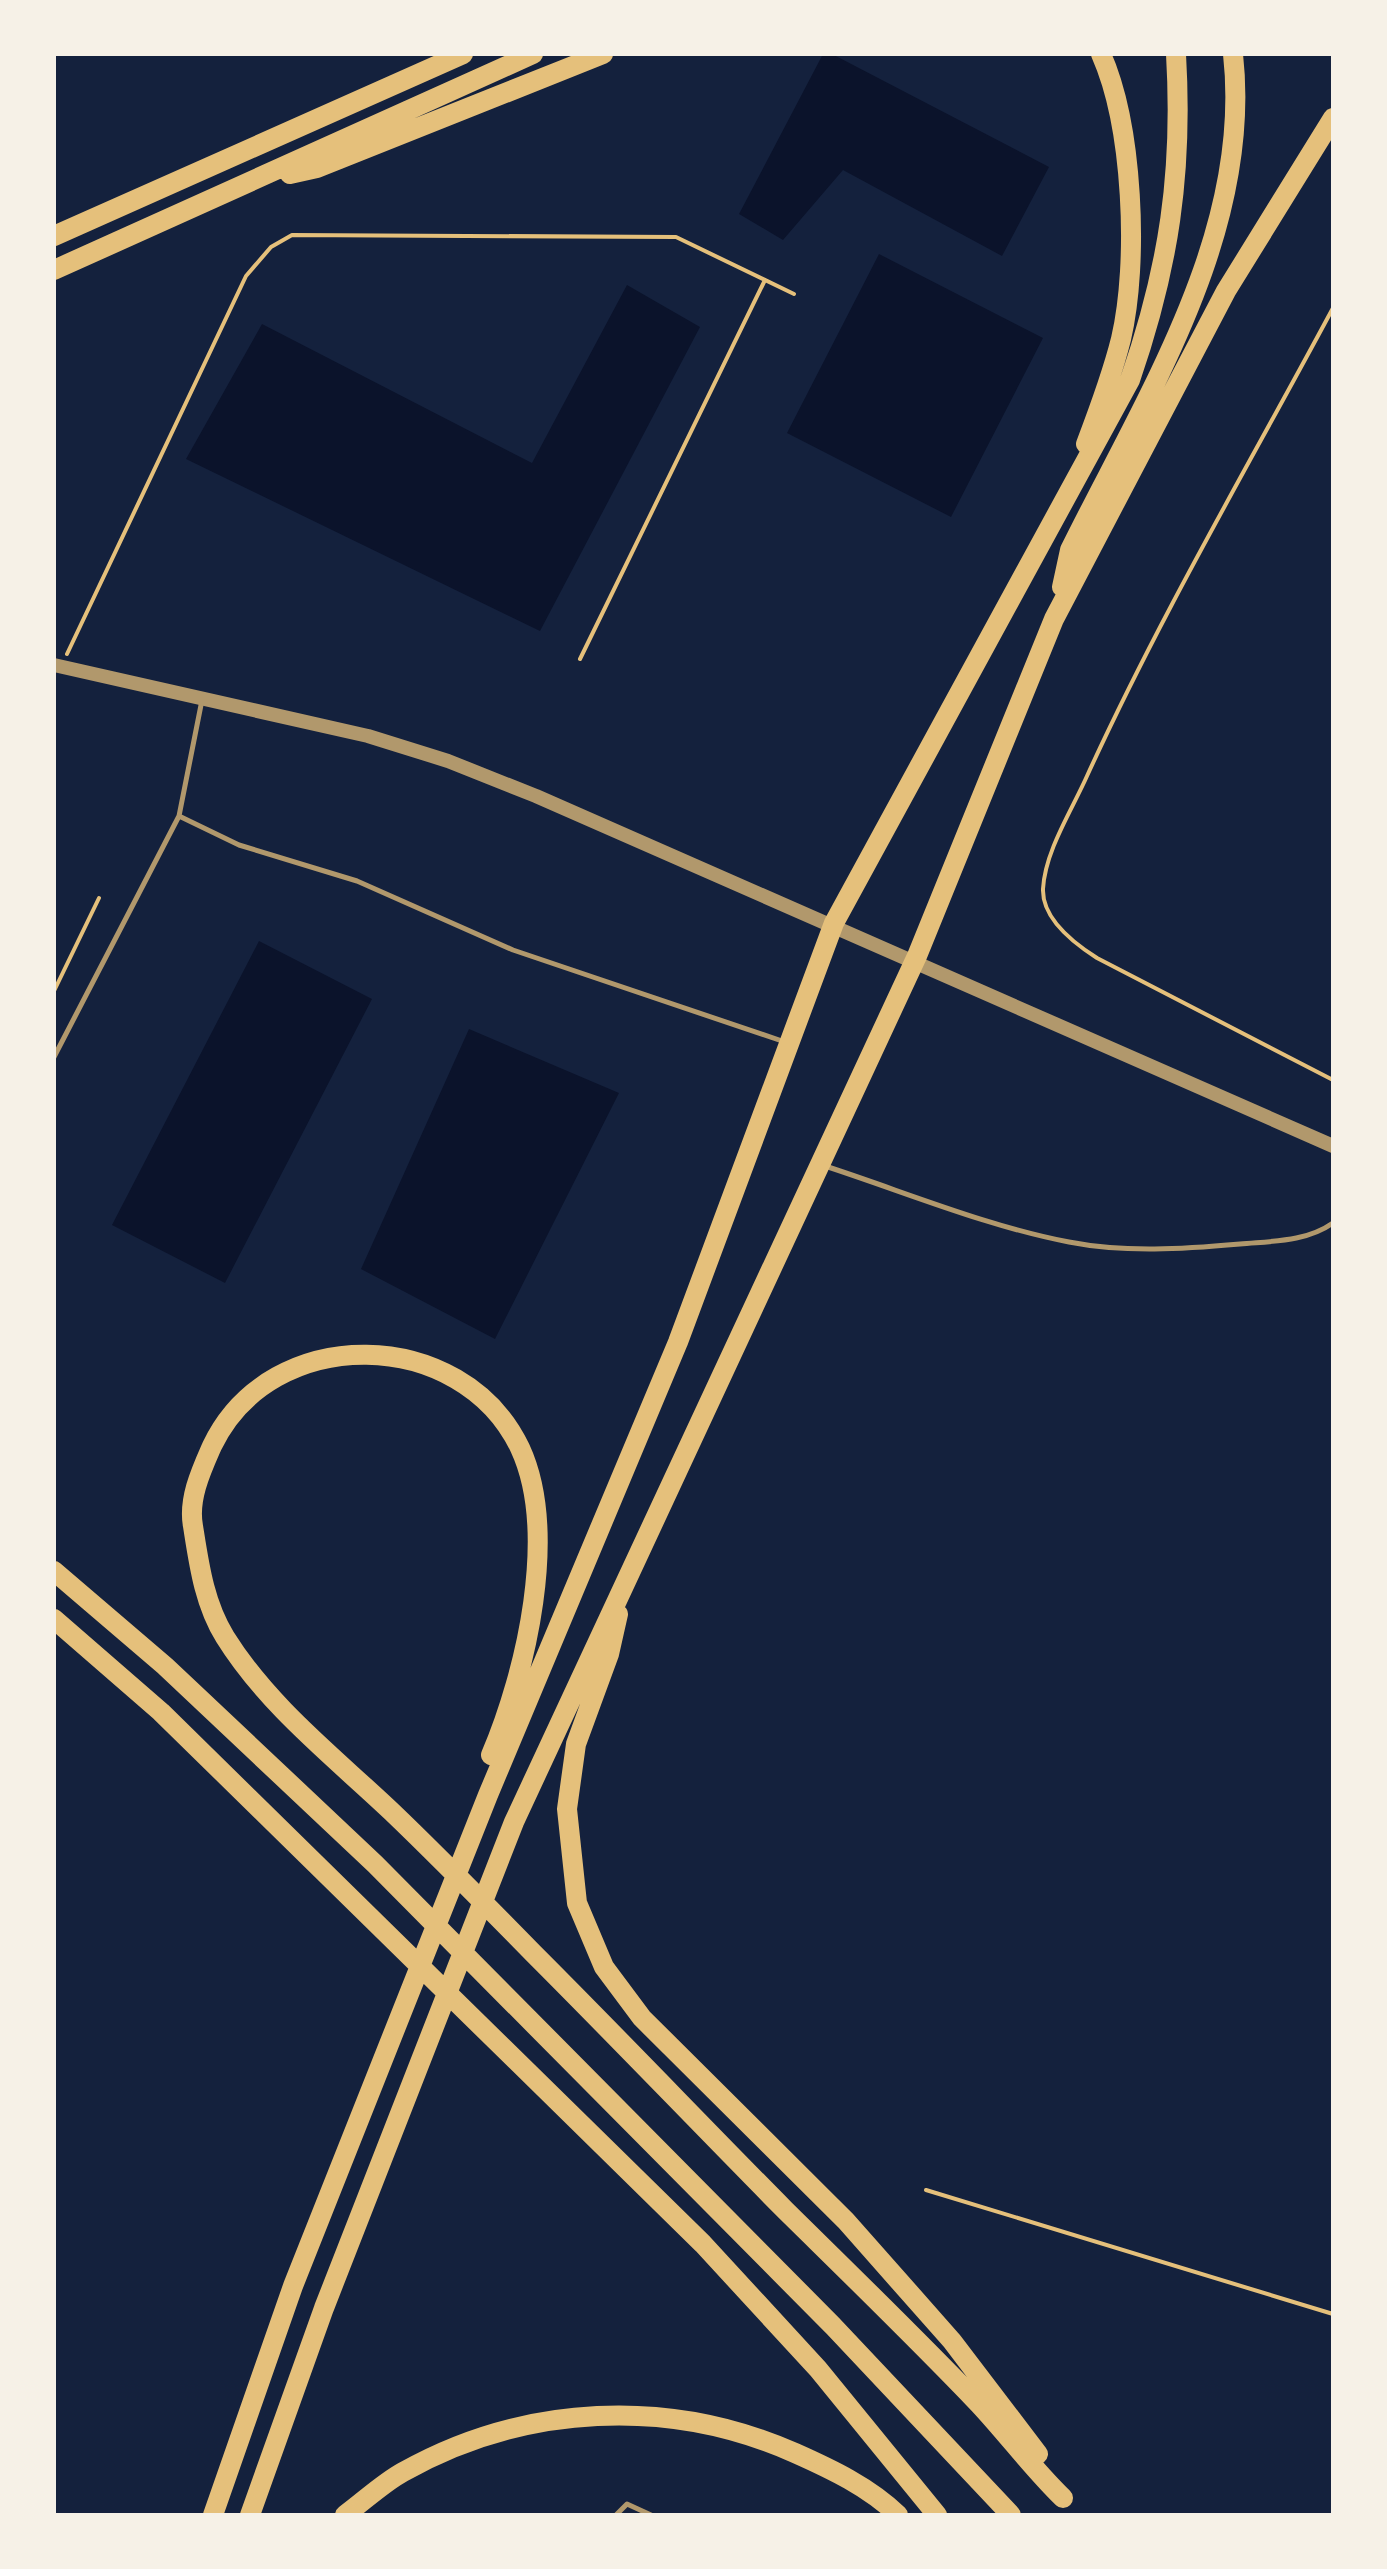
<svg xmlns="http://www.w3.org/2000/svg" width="1387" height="2569" font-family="'Open Sans',sans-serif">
<rect width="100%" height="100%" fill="#14213d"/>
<path fill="#0b132b" d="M823 54H832L1049 167 1002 256 843 170 783 240 739 214Z
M879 254 1043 338 951 517 787 433Z
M627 285 700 327 540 631 186 459 262 324 532 463Z
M259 941 372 999 225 1283 112 1225Z
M469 1029 619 1093 495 1339 361 1269Z"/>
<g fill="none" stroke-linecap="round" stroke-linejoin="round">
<path stroke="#e5c07b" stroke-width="4" d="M1333 308C1250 463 1160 616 1087 776 1072 810 1045 851 1043 889 1042 919 1075 944 1097 958L1333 1080
M67 654 246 276 271 247 292 235 676 237 794 294
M580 659 765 280
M54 991 99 898
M926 2190 1333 2314"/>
<path stroke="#b1986c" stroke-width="5" d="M179 816 239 845 357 881 513 950 785 1042
M54 1057 179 816 202 700
M825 1166C905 1192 986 1226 1069 1242 1125 1253 1184 1249 1240 1244 1272 1241 1306 1242 1333 1223
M616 2515 627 2504 651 2515"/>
<path stroke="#b1986c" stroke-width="14" d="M54 665 368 736 448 761 536 796 1333 1146"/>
<path stroke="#e5c07b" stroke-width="20" d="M290 174 317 168 603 54
M54 236 463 54
M54 270 533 54
M1086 444C1099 410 1112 375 1121 339 1139 262 1133 126 1101 54
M1062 587 1070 550C1146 396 1253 232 1233 54
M54 1571 165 1666 375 1864 833 2326 1011 2515
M618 1614 609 1654 576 1744 567 1809 577 1903 604 1967 642 2018 846 2221 952 2341 1038 2454
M54 1619 161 1712 703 2244 818 2369 937 2515
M491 1755C526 1673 559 1532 520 1448 462 1326 271 1322 212 1446 201 1471 188 1499 193 1526 199 1564 204 1603 225 1637 268 1706 334 1757 392 1812 440 1858 487 1906 534 1954 618 2038 701 2125 785 2210 850 2274 916 2338 979 2404 1008 2435 1033 2469 1063 2498
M213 2515 293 2286 488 1795 678 1342 834 923 1130 380C1169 267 1183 173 1176 54
M250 2515 324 2308 514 1822 917 956 1054 619 1226 291 1333 118
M345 2515C364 2501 383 2483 403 2472 524 2404 669 2397 795 2453 831 2469 869 2487 898 2515"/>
</g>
<rect width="1387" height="2569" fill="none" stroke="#f6f1e7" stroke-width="112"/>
</svg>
